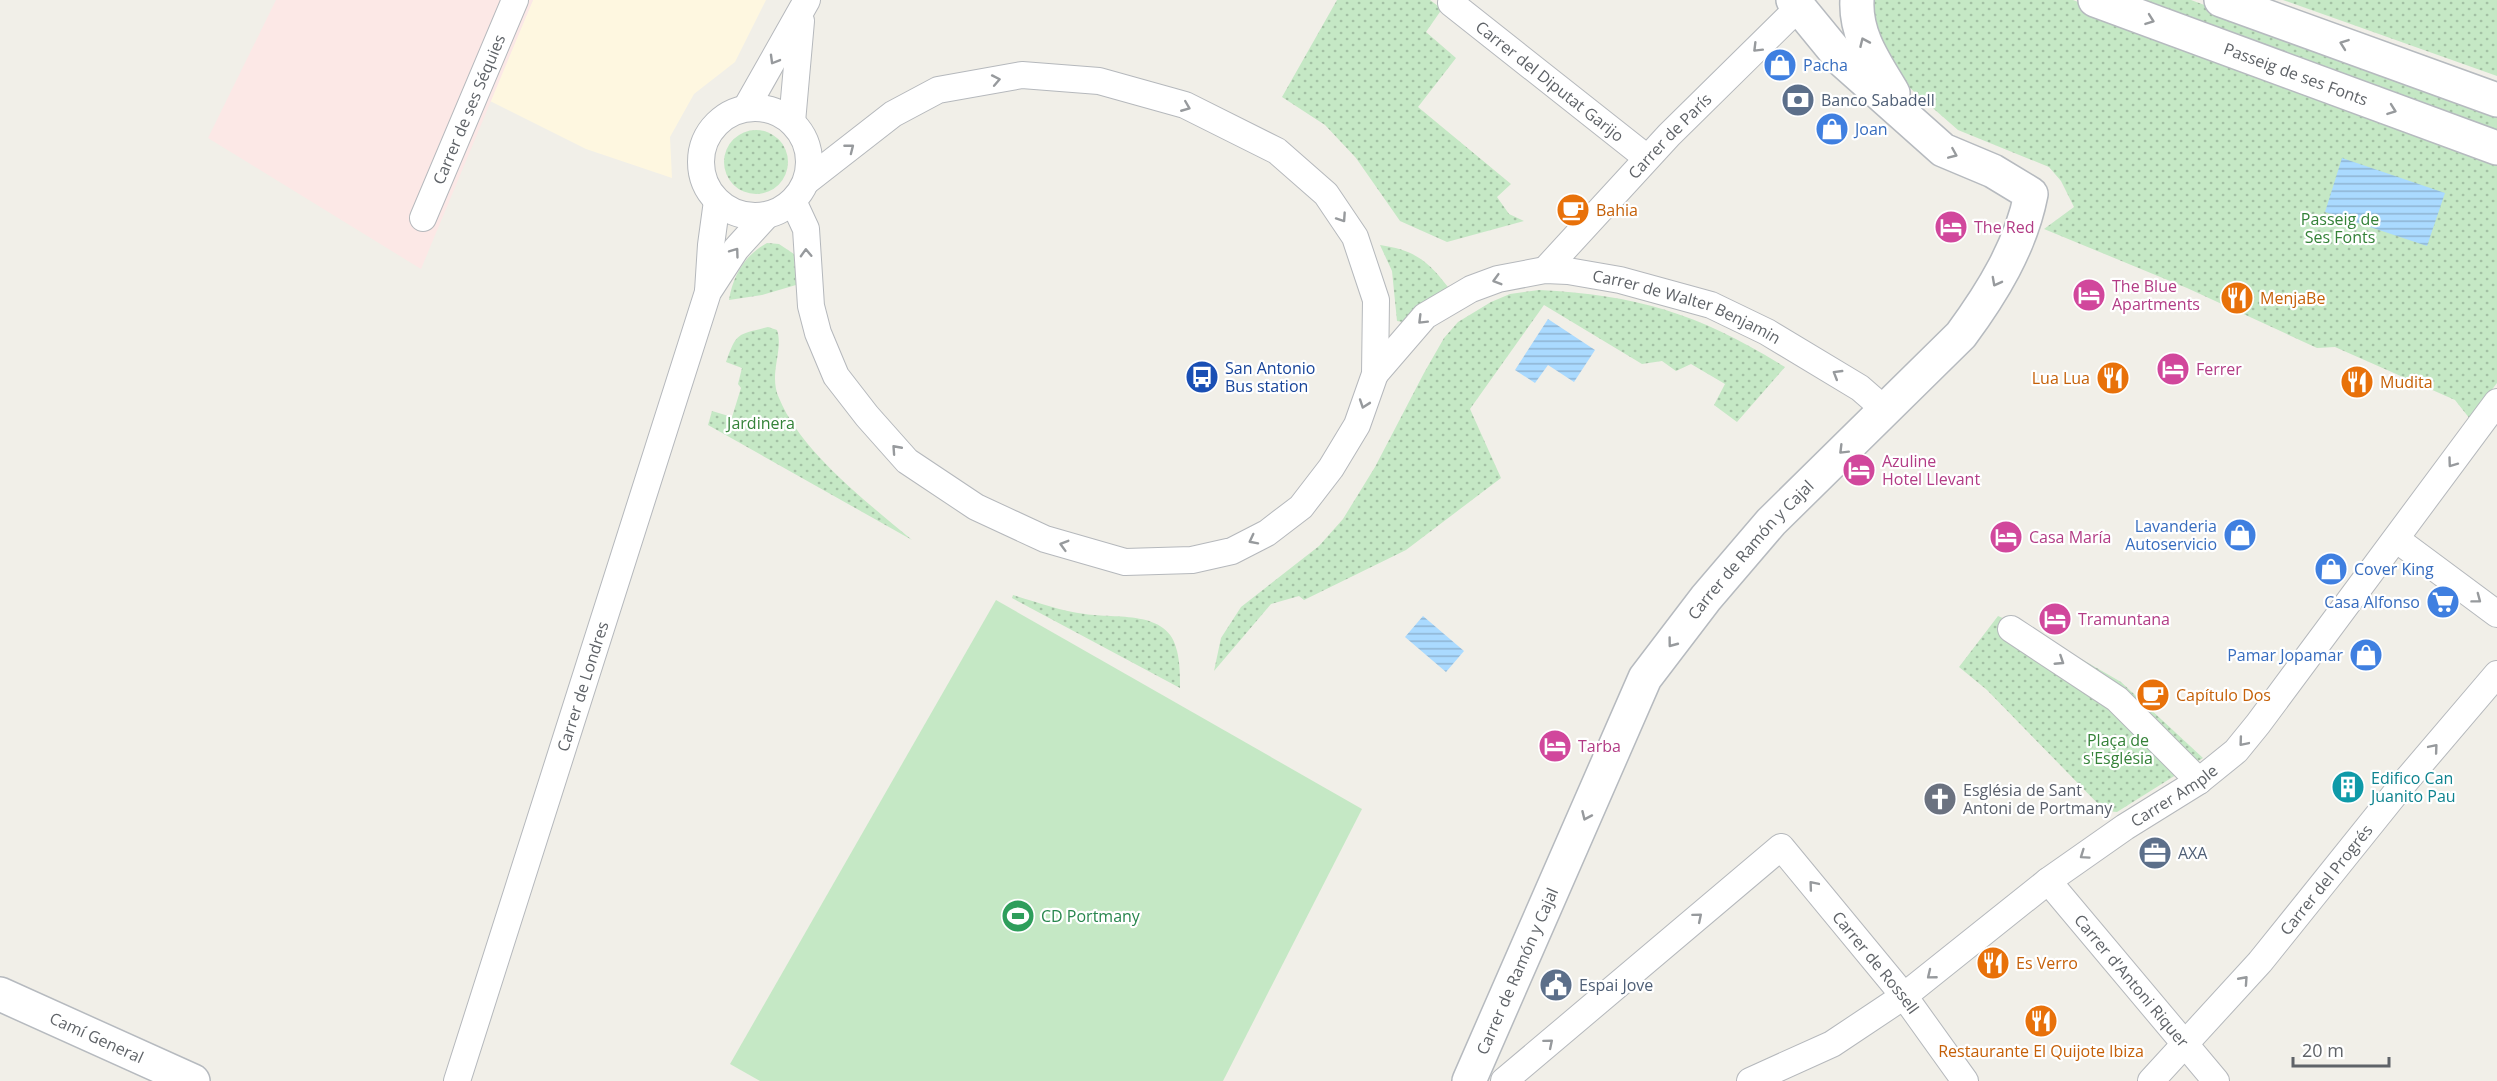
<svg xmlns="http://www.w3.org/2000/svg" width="2497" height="1081" font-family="'Open Sans',sans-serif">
<defs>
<pattern id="green-dots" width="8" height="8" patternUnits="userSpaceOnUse" patternTransform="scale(1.5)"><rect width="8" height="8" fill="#c5e8c5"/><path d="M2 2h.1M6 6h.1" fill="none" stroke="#a3c0a4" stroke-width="1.8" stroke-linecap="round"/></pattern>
<pattern id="water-rules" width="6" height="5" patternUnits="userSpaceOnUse" patternTransform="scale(1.5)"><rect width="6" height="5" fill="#aadaff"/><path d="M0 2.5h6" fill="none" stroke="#8eb4d2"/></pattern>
</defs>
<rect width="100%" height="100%" fill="#f1efe8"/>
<path fill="#fef7e0" d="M533 0H766L735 62 694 94 670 137 672 178 586 149 490 101Z"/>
<path fill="#fce8e6" d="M276 0H533L421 269 208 138Z"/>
<path fill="url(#green-dots)" d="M1337 0H1430L1442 9 1426 32 1456 58 1418 107 1511 184 1497 197 1509 214 1524 221 1447 242 1400 221 1356 158 1325 125 1282 97Z
M1873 0H2073L2252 70 2497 158V383L2470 419 2455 400 2335 347 2317 348 2187 288 2044 229 2074 207 2061 181 2049 167 1958 130 1903 82 1874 30Z
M2119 0H2191L2497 115V139Z
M2283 0H2497V76Z
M724 162a32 32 0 1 1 64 0a32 32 0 1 1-64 0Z
M767 243 779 244 794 254 796 285 762 295 729 300C733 275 745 255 767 243Z
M1380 245C1414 250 1427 260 1448 287L1403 322 1397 321 1392 271Z
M1539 290C1638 295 1700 314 1785 367L1737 422 1714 405 1725 384 1691 364 1676 371 1662 361 1642 364 1544 305 1470 409 1501 478 1406 550 1304 600 1299 596 1271 604 1214 671 1221 638 1241 607 1319 546 1343 519 1375 467 1424 373 1444 338 1458 322 1491 302 1510 294Z
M768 327 777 330C784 350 768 374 779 398 801 452 868 503 912 540L708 425 712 411 732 417 741 388 738 384 742 368 726 362C737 331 738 335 768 327Z
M1013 595C1037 602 1061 611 1085 614 1115 619 1169 609 1177 651 1180 663 1180 676 1180 688L1012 598Z
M1998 616 2033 631 2121 682 2203 758 2117 812 2105 811 1987 690 1959 667Z"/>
<path fill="#c5e8c5" d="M996 600 1362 809 1223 1081H760L730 1064Z"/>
<path fill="url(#water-rules)" d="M2342 158 2445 193 2427 246 2325 212Z
M1548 319 1595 350 1574 382 1548 365 1535 383 1515 370Z
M1423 616 1464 651 1446 672 1405 637Z"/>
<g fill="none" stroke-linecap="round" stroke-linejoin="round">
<g stroke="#b5b8bc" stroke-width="28">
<g id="street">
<path id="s1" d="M1451 3 1647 158"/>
<circle cx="755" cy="162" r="54"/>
<path d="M746 108 807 0"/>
<path d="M792 122 801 21"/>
<path d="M793 201 806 229 811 306 818 333 836 376 867 416 907 461 976 507 1045 539 1125 562 1192 560 1232 551 1267 533 1301 507 1331 468 1357 425 1375 374 1376 300 1355 237 1326 194 1277 151 1185 105 1099 81 1022 75 938 90 893 114 807 181"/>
<path id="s2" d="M423 218 515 0"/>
<path id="s3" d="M1545 270 1669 135 1799 7"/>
<path d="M708 291 711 245 717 201"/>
<path id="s4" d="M1375 374 1425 316 1471 289 1498 279 1545 270 1568 271 1620 280 1711 305 1767 332 1860 388 1884 409"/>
<path d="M2396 539 2497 614"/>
<path d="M2011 629 2117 699 2199 781"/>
<path id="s5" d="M2048 881 2216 1081"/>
<path id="s6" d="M457 1081 708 292 736 249 766 216"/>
<path id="s7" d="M1504 1081 1781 847 1904 996 1965 1081"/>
<path id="s8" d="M1750 1081 1832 1044 1904 996 2048 881 2125 827 2199 781 2236 751 2258 724 2497 402"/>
<path id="s9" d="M2151 1081 2260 962 2399 789 2497 674"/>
</g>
</g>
<g stroke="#b6babf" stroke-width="36">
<g id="secondary">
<path d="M1857 0C1855 36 1876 64 1893 93"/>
<path id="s10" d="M2095 0 2497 148"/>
<path d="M2221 0 2497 100"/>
<path id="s11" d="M0 994 193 1081"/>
<path id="s12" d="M1469 1081 1645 678 1706 598 1771 522 1961 335C1992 293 2021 246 2031 194L1993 171 1943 150 1843 61 1793 0"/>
</g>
</g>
<use href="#street" stroke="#fff" stroke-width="26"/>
<use href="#secondary" stroke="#fff" stroke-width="33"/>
</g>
<defs><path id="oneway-chevron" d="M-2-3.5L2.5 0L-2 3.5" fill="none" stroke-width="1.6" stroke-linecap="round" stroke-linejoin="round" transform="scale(1.5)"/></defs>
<g stroke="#979a9d">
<use href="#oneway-chevron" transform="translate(2150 20) rotate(20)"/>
<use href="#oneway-chevron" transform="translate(1864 42) rotate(-114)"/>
<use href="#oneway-chevron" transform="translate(2344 44) rotate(-160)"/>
<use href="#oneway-chevron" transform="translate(1757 48) rotate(135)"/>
<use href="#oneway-chevron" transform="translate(774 60) rotate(120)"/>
<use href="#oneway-chevron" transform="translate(996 80) rotate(-11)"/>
<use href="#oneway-chevron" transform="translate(1186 107) rotate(22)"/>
<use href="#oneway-chevron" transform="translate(2392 110) rotate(20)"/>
<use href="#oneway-chevron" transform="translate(850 148) rotate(-38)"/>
<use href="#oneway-chevron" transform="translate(1953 154) rotate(23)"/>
<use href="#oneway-chevron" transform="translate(1342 218) rotate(56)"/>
<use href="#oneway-chevron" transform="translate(735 252) rotate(-54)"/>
<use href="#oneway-chevron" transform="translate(806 253) rotate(-92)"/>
<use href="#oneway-chevron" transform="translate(1497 280) rotate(164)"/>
<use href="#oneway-chevron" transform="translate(1996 282) rotate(118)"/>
<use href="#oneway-chevron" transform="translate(1422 320) rotate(135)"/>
<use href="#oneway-chevron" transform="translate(1837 374) rotate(-149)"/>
<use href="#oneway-chevron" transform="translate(1364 404) rotate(109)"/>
<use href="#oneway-chevron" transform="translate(896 449) rotate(-132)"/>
<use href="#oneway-chevron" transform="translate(1843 450) rotate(135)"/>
<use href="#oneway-chevron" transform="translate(2452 463) rotate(126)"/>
<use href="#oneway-chevron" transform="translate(1253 540) rotate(153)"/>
<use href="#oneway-chevron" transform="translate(1064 545) rotate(-164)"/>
<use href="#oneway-chevron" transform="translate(2477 599) rotate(37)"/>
<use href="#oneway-chevron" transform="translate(1672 643) rotate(127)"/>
<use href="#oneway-chevron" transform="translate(2060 661) rotate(33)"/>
<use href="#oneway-chevron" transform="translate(2243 742) rotate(130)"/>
<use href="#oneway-chevron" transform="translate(2434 748) rotate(-50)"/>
<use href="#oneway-chevron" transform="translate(1586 816) rotate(114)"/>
<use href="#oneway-chevron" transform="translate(2084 855) rotate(145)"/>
<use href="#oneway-chevron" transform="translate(1813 885) rotate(-130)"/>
<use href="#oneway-chevron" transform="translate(1698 917) rotate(-40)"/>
<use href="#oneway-chevron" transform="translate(1931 975) rotate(141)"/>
<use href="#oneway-chevron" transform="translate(2244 980) rotate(-48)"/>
<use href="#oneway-chevron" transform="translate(1549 1043) rotate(-40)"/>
</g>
<defs>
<g id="shop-disc" transform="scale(1.725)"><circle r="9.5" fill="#3f7fe0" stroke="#fff"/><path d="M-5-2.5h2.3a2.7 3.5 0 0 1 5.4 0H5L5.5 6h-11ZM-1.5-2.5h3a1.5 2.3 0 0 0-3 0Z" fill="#fff"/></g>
<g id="bank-disc" transform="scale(1.725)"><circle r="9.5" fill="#5c6f8a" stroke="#fff"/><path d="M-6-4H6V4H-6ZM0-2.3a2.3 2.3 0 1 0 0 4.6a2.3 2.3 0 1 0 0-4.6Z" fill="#fff"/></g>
<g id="cafe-disc" transform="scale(1.725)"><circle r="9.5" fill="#e8710a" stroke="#fff"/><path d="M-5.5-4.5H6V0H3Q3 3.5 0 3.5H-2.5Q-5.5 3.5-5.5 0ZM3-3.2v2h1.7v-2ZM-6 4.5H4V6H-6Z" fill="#fff"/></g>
<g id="hotel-disc" transform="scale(1.725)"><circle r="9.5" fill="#d1479c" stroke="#fff"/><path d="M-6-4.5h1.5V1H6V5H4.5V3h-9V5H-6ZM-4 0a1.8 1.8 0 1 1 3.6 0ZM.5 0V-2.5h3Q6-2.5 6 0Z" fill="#fff"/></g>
<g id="restaurant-disc" transform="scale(1.725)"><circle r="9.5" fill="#e8710a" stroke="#fff"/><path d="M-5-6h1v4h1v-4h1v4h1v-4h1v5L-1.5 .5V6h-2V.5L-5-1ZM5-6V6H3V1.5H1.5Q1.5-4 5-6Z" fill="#fff"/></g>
<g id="bus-disc" transform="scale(1.725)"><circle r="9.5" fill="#1a4fb4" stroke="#fff"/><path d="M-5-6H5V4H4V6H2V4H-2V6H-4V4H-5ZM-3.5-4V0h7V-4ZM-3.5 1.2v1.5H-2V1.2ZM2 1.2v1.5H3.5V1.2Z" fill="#fff"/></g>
<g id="supermarket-disc" transform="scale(1.725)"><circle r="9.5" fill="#3f7fe0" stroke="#fff"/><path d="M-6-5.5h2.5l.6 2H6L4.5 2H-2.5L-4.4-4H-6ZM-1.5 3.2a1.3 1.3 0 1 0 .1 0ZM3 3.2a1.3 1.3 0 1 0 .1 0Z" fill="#fff"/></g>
<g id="building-disc" transform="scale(1.725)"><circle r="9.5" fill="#0f9aa8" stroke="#fff"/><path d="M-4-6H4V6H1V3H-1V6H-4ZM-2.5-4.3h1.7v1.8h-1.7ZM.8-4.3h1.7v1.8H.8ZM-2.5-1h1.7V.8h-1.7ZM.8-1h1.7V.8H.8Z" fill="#fff"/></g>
<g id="church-disc" transform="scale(1.725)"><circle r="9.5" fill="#6b7280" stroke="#fff"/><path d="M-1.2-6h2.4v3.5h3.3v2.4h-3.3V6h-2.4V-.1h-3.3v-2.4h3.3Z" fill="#fff"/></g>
<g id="office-disc" transform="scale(1.725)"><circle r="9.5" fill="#5c6f8a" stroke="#fff"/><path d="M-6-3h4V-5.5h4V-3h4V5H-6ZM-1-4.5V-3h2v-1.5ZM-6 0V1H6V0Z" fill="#fff"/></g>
<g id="stadium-disc" transform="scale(1.725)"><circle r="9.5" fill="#2e9e5b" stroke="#fff"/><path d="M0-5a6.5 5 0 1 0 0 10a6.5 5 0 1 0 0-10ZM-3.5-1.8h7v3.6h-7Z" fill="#fff"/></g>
<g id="civic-disc" transform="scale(1.725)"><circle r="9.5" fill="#5c6f8a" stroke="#fff"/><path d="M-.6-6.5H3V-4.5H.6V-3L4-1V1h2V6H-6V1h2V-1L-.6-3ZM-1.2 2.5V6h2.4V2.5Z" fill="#fff"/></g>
</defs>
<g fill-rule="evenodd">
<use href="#shop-disc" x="1780" y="65"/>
<use href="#bank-disc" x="1798" y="100"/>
<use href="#shop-disc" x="1832" y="129"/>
<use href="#cafe-disc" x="1573" y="210"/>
<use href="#hotel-disc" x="1951" y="227"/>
<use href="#hotel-disc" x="2089" y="295"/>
<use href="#restaurant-disc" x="2237" y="298"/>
<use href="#hotel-disc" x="2173" y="369"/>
<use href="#bus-disc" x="1202" y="377"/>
<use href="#restaurant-disc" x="2113" y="378"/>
<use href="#restaurant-disc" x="2357" y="382"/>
<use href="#hotel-disc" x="1859" y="470"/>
<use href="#shop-disc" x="2240" y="535"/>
<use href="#hotel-disc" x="2006" y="537"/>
<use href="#shop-disc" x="2331" y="569"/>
<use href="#supermarket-disc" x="2443" y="602"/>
<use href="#hotel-disc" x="2055" y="619"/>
<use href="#shop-disc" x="2366" y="655"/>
<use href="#cafe-disc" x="2153" y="695"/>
<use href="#hotel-disc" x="1555" y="746"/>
<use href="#building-disc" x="2348" y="787"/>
<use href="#church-disc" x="1940" y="799"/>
<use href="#office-disc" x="2155" y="853"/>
<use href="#stadium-disc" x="1018" y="916"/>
<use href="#restaurant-disc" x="1993" y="963"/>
<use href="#civic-disc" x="1556" y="985"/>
<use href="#restaurant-disc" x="2041" y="1021"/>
</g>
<g text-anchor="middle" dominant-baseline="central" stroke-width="4.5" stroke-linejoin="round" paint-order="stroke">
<g font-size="16" fill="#366cbe" stroke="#fff" text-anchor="start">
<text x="1803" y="65">Pacha</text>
<text x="1855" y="129">Joan</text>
<text x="2217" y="526" text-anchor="end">Lavanderia<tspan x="2217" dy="18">Autoservicio</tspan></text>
<text x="2354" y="569">Cover King</text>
<text x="2420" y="602" text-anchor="end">Casa Alfonso</text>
<text x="2343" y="655" text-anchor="end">Pamar Jopamar</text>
</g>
<g font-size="16" fill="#5f6368" stroke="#fff">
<text stroke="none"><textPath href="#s10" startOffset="214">Passeig de ses Fonts</textPath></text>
<text stroke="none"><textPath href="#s1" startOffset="126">Carrer del Diputat Garijo</textPath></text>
<text stroke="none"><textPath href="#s2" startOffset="118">Carrer de ses Séquies</textPath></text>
<text stroke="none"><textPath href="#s3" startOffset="183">Carrer de París</textPath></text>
<text stroke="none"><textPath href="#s4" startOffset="354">Carrer de Walter Benjamin</textPath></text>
<text stroke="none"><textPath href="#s12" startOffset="606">Carrer de Ramón y Cajal</textPath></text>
<text stroke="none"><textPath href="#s6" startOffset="414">Carrer de Londres</textPath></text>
<text stroke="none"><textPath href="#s8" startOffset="513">Carrer Ample</textPath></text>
<text stroke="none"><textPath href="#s9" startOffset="267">Carrer del Progrés</textPath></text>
<text stroke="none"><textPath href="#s7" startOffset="512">Carrer de Rossell</textPath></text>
<text stroke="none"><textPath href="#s12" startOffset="120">Carrer de Ramón y Cajal</textPath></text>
<text stroke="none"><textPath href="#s5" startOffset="130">Carrer d'Antoni Riquer</textPath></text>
<text stroke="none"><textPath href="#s11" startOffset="106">Camí General</textPath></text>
</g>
<g font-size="16" fill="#4e5e75" stroke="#fff" text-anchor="start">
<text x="1821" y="100">Banco Sabadell</text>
<text x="2178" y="853">AXA</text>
<text x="1579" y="985">Espai Jove</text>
</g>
<g font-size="16" fill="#c56008" stroke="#fff" text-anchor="start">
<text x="1596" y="210">Bahia</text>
<text x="2260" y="298">MenjaBe</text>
<text x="2090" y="378" text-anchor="end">Lua Lua</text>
<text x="2380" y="382">Mudita</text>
<text x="2176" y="695">Capítulo Dos</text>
<text x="2016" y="963">Es Verro</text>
<text x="2041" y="1051" text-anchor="middle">Restaurante El Quijote Ibiza</text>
</g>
<g font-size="16" fill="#348238" stroke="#fff">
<text x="2340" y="219">Passeig de<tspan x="2340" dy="18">Ses Fonts</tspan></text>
<text x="761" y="423">Jardinera</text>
<text x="2118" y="740">Plaça de<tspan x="2118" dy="18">s'Església</tspan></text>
</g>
<g font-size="16" fill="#b23c85" stroke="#fff" text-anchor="start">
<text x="1974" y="227">The Red</text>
<text x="2112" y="286">The Blue<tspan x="2112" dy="18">Apartments</tspan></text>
<text x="2196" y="369">Ferrer</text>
<text x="1882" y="461">Azuline<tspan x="1882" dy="18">Hotel Llevant</tspan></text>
<text x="2029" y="537">Casa María</text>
<text x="2078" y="619">Tramuntana</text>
<text x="1578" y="746">Tarba</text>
</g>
<g font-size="16" fill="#164399" stroke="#fff" text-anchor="start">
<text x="1225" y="368">San Antonio<tspan x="1225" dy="18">Bus station</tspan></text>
</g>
<g font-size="16" fill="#0d838f" stroke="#fff" text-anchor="start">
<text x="2371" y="778">Edifico Can<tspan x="2371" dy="18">Juanito Pau</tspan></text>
</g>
<g font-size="16" fill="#5b616d" stroke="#fff" text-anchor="start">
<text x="1963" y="790">Església de Sant<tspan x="1963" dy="18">Antoni de Portmany</tspan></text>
</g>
<g font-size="16" fill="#27864d" stroke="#fff" text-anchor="start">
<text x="1041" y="916">CD Portmany</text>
</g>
</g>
<path d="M2293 1057v9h96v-9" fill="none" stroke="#5f6368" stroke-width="3"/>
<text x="2302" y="1057" font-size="18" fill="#5f6368" stroke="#ffffff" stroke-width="4.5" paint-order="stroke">20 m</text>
</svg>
